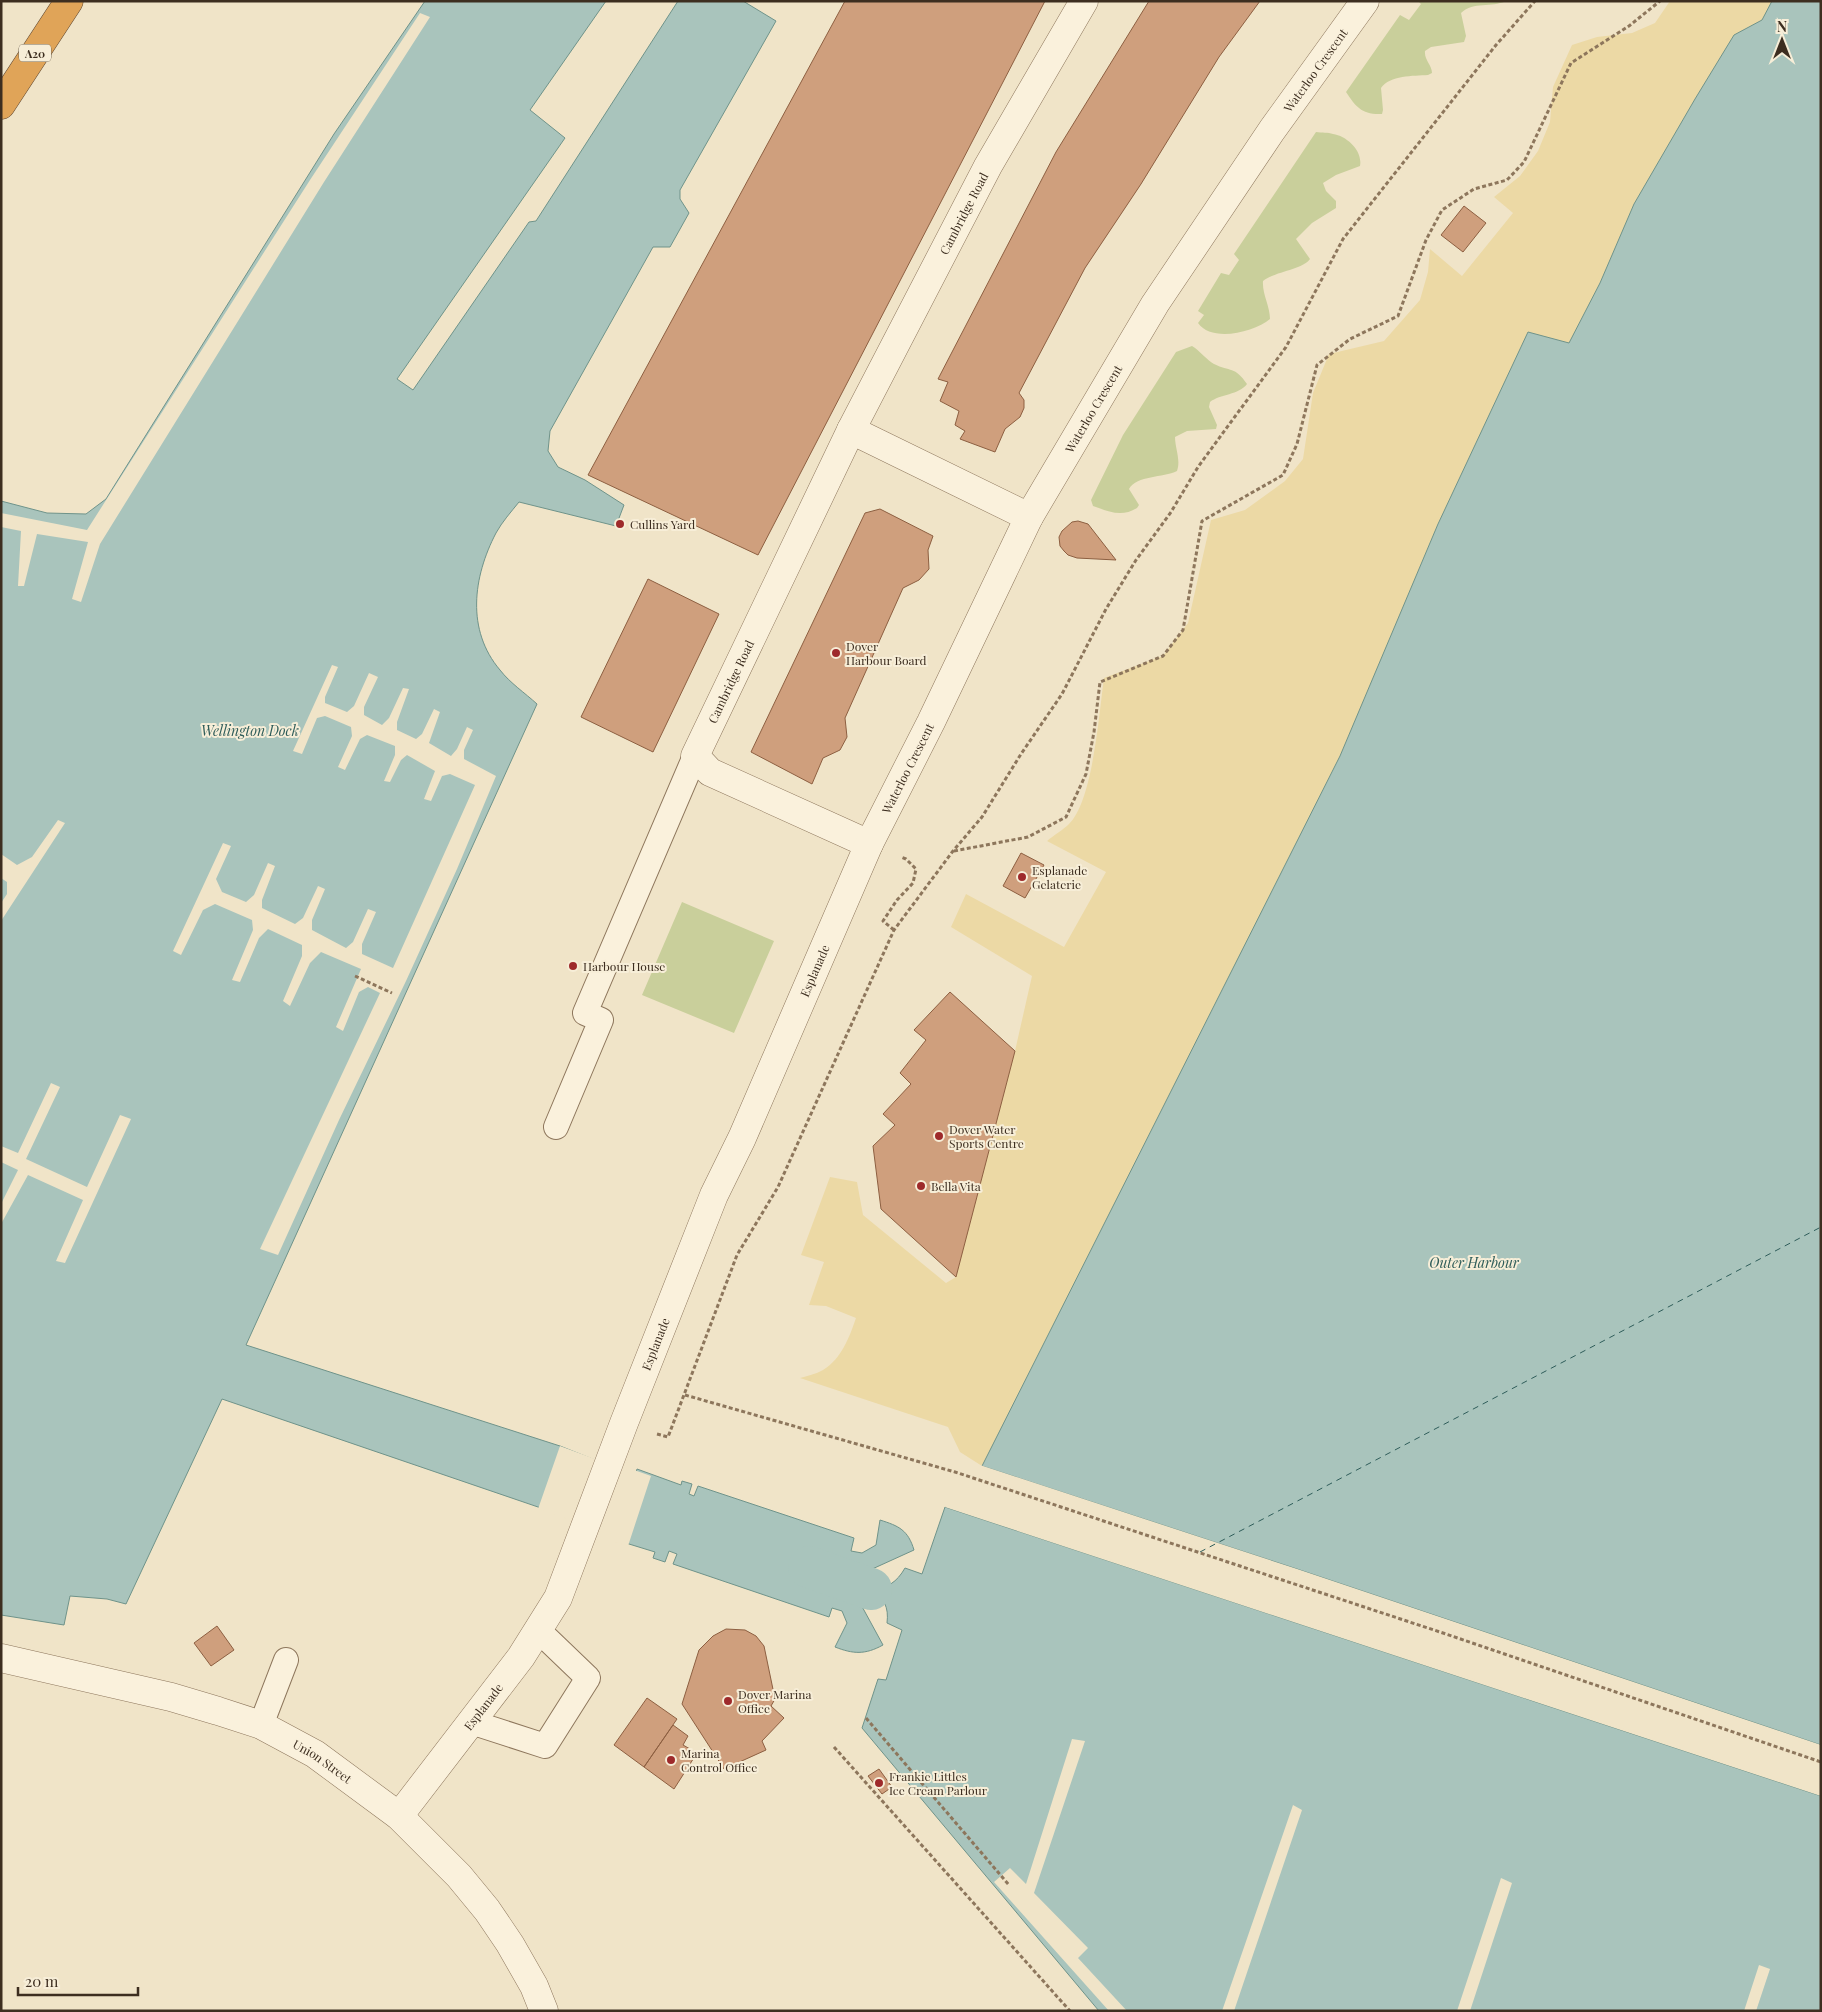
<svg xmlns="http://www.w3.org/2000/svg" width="1822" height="2012" font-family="'Playfair Display',serif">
<rect width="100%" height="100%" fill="#f0e4c8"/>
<path fill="#c9cf9b" d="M1418 1H1506C1491 8 1474 1 1461 13L1466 36 1464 42 1431 47 1425 51C1424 60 1432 65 1432 73L1428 75C1413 76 1390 75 1381 88L1383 110 1382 114C1362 115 1356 107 1346 92L1400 15 1409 20 1421 4Z
M1316 132C1322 133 1328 132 1333 134 1347 136 1363 151 1360 166L1336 175 1323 183 1326 191 1336 201V208L1312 223 1296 239 1310 259C1302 270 1276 271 1263 281 1262 294 1270 306 1270 319 1254 332 1212 343 1198 323L1204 315 1198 311 1221 273 1229 275 1239 260 1234 254Z
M1192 346C1199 350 1208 361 1214 364 1230 372 1235 366 1247 384 1239 395 1220 394 1210 402L1209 407 1217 425 1216 429 1187 431 1175 437C1175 448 1181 460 1177 471 1163 478 1137 475 1129 489L1139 505 1137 508C1121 518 1108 511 1093 506L1091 500 1123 435 1176 352Z
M682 902 774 941 734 1033 642 995Z"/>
<path fill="#ecd9a5" d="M1670 1H1821V488L982 1466 960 1452 948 1427 800 1378C807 1376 816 1374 823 1370 842 1358 849 1338 856 1318L826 1306 809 1305 824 1262 801 1255 830 1177 857 1182 863 1215 946 1283 956 1277 1015 1051 1032 976 951 927 966 894 1064 947 1106 872 1047 841C1054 835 1063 830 1069 824 1093 801 1099 713 1104 678L1163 656 1188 623 1211 520 1245 510 1285 481 1303 459 1313 393 1329 354 1384 341 1420 300 1428 272 1430 249 1462 276 1513 213 1494 197 1520 176 1538 151 1550 122 1553 87 1572 45 1597 37 1632 33 1655 23Z"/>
<path fill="#a9c4bc" stroke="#6f938a" d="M425 1H606L530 110 565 138 397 379 413 390 529 222 536 221 678 1H743L776 21 680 190V199L689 213 670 247H653L550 431 548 451 558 467 585 480 624 505 616 526 519 502C511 512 502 522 496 533 473 577 466 630 500 670 510 683 525 693 537 704L246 1345 560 1446 635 1476 637 1469 681 1485 682 1481 692 1484 689 1494 694 1496 698 1486 854 1538 851 1551 862 1553 876 1545 880 1520C899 1526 908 1530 914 1550L870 1570 859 1601 883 1645C865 1655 853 1654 835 1647L847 1623 842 1611 832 1608 829 1617 673 1564 677 1554 669 1551 665 1562 653 1558 655 1552 616 1540 617 1534 222 1399 126 1604 107 1599 70 1596 64 1625 1 1615V501L47 513 86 514 106 499 334 134Z
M1772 1H1821V1745L1297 1569 982 1466 1340 756 1438 524 1528 332 1569 343 1600 283 1634 204 1695 99 1734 35 1762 20Z
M945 1507 1821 1796V2011H1099L862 1728 878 1679 886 1680 902 1630 887 1623C889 1607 884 1598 871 1589 887 1589 897 1582 905 1568L922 1574Z"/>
<path fill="#f0e4c8" d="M420 13 430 17 324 182 100 544 81 602 72 599 88 542 37 534 24 586H18L21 531 1 527V513L87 530 310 180Z
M332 665 338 667 325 697V703L347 712 354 706 369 673 378 677 364 707V715L382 725 389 718 403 688 409 689 397 722V730L416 739 422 734 434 709 440 712 429 743 451 756 457 749 467 727 473 730 464 750V759L496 776 457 869 406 981 339 1120 278 1255 260 1249 380 993 368 987 359 992 343 1031 336 1027 361 969 321 952 310 963 290 1006 283 1001 302 956V945L268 929 259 938 240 982 232 980 253 930 252 920 215 904 203 910 181 955 173 951 223 843 231 846 216 879 222 892 246 902 254 895 268 863 275 866 262 900V908L295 924 303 918 318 886 325 889 312 920V930L346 948 353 942 368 909 376 912 362 944V954L393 968 475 785 450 774 442 776 431 801 424 799 435 771 407 755 401 760 390 782 384 781 395 755V746L367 735 360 739 345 770 338 767 352 736 351 727 325 716 317 718 302 754 293 751Z
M58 820 65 823 1 921V903L7 894V882L1 878V854L17 865 32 857Z
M51 1083 60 1087 26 1159 87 1187 120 1115 131 1119 65 1263 56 1261 83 1200 28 1175 1 1224V1204L18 1170 1 1162V1146L18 1153Z
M560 1446 633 1473 634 1470 651 1476 628 1546 615 1542V1535L538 1509Z
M980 1465 1297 1569 1821 1745V1748L1297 1571 981 1469Z
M946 1505 1821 1793V1796L945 1507Z
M1072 1739 1085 1741 1034 1893 1088 1948 1078 1958 1127 2011H1109L994 1882 1010 1868 1026 1884Z
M1293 1805 1302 1810 1234 2011H1222Z
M1501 1878 1512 1883 1470 2011H1457Z
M1759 1965 1770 1969 1756 2011H1744Z"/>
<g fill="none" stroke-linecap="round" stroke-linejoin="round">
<path stroke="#a9c4bc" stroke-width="42" d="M809 1567 871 1589"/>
<path stroke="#2f5d5a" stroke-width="1" stroke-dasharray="6 5" stroke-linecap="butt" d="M1200 1552 1821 1227"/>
</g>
<path fill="#cf9f7d" stroke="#8d5f41" d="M845 1H1045L758 555 588 475Z
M1149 1H1260L1219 57 1141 184 1085 268 1019 393 1024 400V408L1020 417 1005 429 995 452 960 439 965 431 955 425 959 411 940 401 948 382 938 379 1056 152Z
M1464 206 1486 223 1463 252 1441 235Z
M880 509 933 536 928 550 929 569 919 580 903 588 845 718 847 737 840 750 823 758 812 784 751 752 865 513Z
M1078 521 1088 524 1116 560 1077 558 1068 555 1064 551 1060 546 1059 537 1062 531 1072 522Z
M648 579 719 614 653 752 581 717Z
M1021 853 1044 865 1025 898 1003 886Z
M950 992 1015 1051 956 1277 881 1209 873 1146 895 1125 883 1114 911 1084 900 1073 926 1040 914 1030Z
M217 1626 234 1650 211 1666 194 1643Z
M726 1629 745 1630 756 1636 764 1646 775 1699 771 1706 784 1718 762 1741 766 1750 724 1769 682 1704 699 1650 713 1636Z
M647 1698 677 1719 644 1767 614 1745Z
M673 1725 688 1736 683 1745 697 1753 674 1789 644 1767Z
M879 1769 892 1787 882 1794 868 1776Z"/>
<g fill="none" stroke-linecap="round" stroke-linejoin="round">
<g stroke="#8d765c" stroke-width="26">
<path id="lane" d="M556 1127 601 1020 585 1013 695 756
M471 1722 545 1746 588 1678 538 1630
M261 1725 286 1660"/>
</g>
<g stroke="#8d765c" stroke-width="29">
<g id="street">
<path d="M851 430 1029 517"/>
<path id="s1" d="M869 844 710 772 695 756 851 430 988 166 1084 1"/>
<path id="s2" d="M1 1658 171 1697 218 1711 261 1725 315 1754 399 1816 459 1876 487 1910 510 1944 534 1986 544 2011"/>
<path id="s3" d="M399 1816 521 1657 558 1598 624 1423 714 1195 742 1138 869 844 931 722 1029 517 1155 304 1272 130 1365 1"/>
</g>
</g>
<g stroke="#5b4430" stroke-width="29">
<path id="highway" d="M1 105 69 1"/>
</g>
<path stroke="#8d765c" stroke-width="3" stroke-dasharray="4 2.5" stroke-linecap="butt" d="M954 851 1028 837 1066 817 1086 774 1094 732 1100 682 1163 656 1183 630 1202 521 1283 475 1297 444 1317 365 1350 339 1398 316 1426 240 1442 210 1474 189 1507 180 1524 162 1571 63 1629 26 1660 1
M894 930 883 921 897 900 913 883 916 869 906 859 901 857
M355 976 392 993
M685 1395 955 1472 1443 1633 1821 1762
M657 1434 668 1437 737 1255 778 1187 894 930 953 851 982 817 1021 754 1062 694 1106 609 1136 560 1171 512 1198 467 1286 347 1343 239 1496 45 1535 1
M866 1718 1009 1885
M834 1747 1070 2011"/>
<use href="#lane" stroke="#faf1dc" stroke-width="24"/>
<use href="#street" stroke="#faf1dc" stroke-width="28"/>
<use href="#highway" stroke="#e0a458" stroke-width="28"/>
</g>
<g fill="#9e2a2b" stroke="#f7eed8" stroke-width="2">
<circle cx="620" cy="524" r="5"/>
<circle cx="836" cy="653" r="5"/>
<circle cx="1022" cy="877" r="5"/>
<circle cx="573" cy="966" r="5"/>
<circle cx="939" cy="1136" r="5"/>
<circle cx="921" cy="1186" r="5"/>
<circle cx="728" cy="1701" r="5"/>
<circle cx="671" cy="1760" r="5"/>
<circle cx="879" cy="1783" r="5"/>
</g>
<g text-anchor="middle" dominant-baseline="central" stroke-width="4" stroke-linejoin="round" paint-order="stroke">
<rect fill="#f7eed8" stroke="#756857" stroke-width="1" x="19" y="44.5" width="32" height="17" rx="4"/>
<g font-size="11" font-weight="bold" fill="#3d2e20">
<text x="35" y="53">A20</text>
</g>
<g font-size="12" fill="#3d2e20" stroke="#f7eed8">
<text stroke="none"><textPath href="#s3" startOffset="1981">Waterloo Crescent</textPath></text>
<text stroke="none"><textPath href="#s1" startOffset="802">Cambridge Road</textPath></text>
<text stroke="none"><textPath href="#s3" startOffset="1576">Waterloo Crescent</textPath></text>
<text stroke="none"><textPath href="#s1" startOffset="279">Cambridge Road</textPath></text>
<text stroke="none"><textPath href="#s3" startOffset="1171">Waterloo Crescent</textPath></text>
<text stroke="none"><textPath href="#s3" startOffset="948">Esplanade</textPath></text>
<text stroke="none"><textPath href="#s3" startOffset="542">Esplanade</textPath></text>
<text stroke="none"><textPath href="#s3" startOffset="138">Esplanade</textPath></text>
<text stroke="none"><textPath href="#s2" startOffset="340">Union Street</textPath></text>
</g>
<g font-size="12" fill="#3d2e20" stroke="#f7eed8" text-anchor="start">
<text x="630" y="524">Cullins Yard</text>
<text x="846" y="646">Dover<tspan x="846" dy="14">Harbour Board</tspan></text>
<text x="1032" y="870">Esplanade<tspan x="1032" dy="14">Gelaterie</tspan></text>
<text x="583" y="966">Harbour House</text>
<text x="949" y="1129">Dover Water<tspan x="949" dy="14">Sports Centre</tspan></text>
<text x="931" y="1186">Bella Vita</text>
<text x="738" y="1694">Dover Marina<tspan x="738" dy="14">Office</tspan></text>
<text x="681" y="1753">Marina<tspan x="681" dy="14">Control Office</tspan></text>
<text x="889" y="1776">Frankie Littles<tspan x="889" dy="14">Ice Cream Parlour</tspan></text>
</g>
<g font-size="14" font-style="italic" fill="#2f5d5a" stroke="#f7eed8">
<text x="250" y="730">Wellington Dock</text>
<text x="1474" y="1262">Outer Harbour</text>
</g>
</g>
<rect width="1822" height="2012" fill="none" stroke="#3d2e20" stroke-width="5"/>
<g transform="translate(1782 40)" stroke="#f7eed8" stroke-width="4" paint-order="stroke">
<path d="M0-4L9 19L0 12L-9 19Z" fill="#3d2e20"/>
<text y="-8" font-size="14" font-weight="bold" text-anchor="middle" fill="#3d2e20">N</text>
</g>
<path d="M18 1987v8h120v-8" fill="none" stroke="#3d2e20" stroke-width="2.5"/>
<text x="25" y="1987" font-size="15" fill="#3d2e20" stroke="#f7eed8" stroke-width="4" paint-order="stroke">20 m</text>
</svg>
